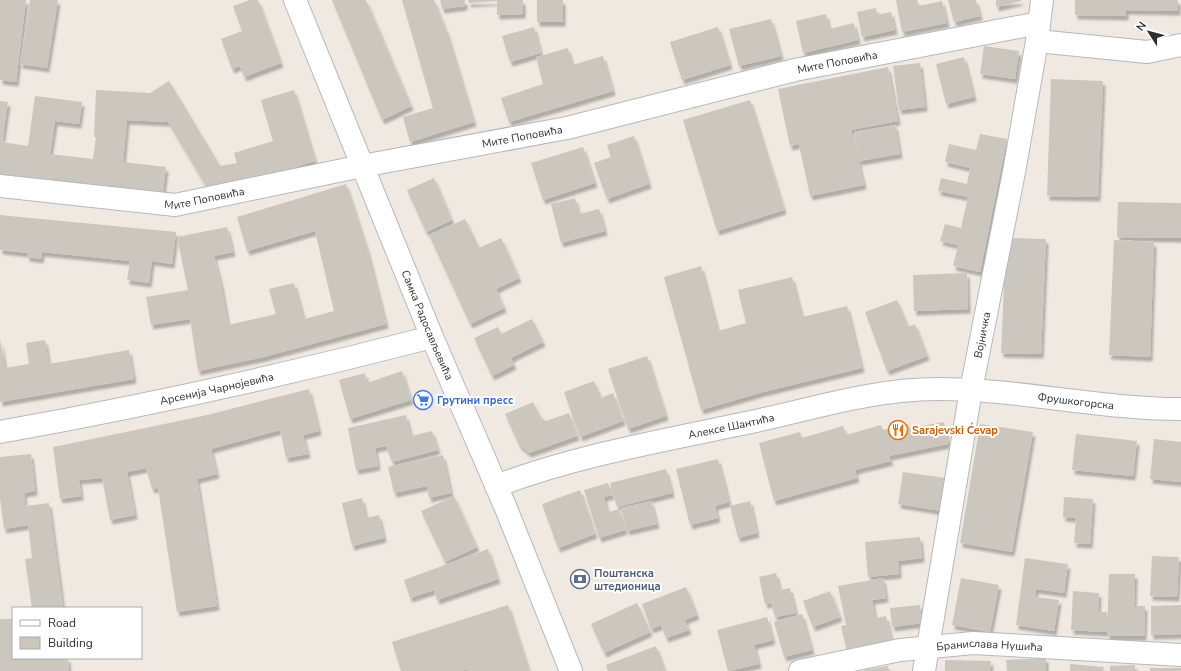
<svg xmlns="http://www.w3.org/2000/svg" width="1181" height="671" font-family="'Nunito Sans',sans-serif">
<defs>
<filter id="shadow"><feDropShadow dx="2.5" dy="4.5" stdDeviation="1" flood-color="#0004"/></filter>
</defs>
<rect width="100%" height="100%" fill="#efe9e1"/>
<path fill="#cbc7bf" filter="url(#shadow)" d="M0 0H26L16 82 0 80Z
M30 0H58L47 68 20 64Z
M250 0H258L281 63 244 77 240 66 232 69 221 39 242 31 233 6Z
M332 0H366L411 106 382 120Z
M402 0H434L447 33 474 122 410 142 403 117 433 108Z
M440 0H465V6L442 9Z
M468 0H497V1L469 3Z
M497 0H523V14L497 15Z
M537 0H563V22H537Z
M896 0H917L919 6 942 1 947 23 902 32Z
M948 0H976L980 16 954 22Z
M996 0H1021V1L996 7Z
M1075 0H1178V11L1126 10V16L1075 15Z
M876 8 877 15 891 12 895 30 862 37 857 12Z
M826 14 829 29 854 23 858 40 803 53 796 21Z
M771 19 781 56 739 66 729 29Z
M534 27 541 53 510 62 502 36Z
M718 27 730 65 682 80 670 42Z
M984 46 1019 51 1015 79 980 74Z
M568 48 572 65 603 56 613 91 509 122 501 98 543 84 536 57Z
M964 57 974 97 946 104 936 64Z
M920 63 925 107 899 110 893 66Z
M888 67 898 121 851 130 864 185 810 196 799 144 790 146 778 89Z
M1051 79 1103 81 1098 197 1047 196Z
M169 81 220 166 237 163 234 153 273 141 261 100 294 90 315 161 210 193 168 122 127 120 123 162 166 167 162 200 0 180V101L8 102 2 142 28 146 35 96 82 102 79 124 55 121 50 154 93 159 96 137H94L96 90 150 93Z
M750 100 784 210 717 231 683 120Z
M895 125 900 154 859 161 854 132Z
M980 134 1007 139 980 272 953 266 958 245 940 241 945 224 961 228 968 197 938 191 941 178 967 184 970 168 945 162 949 144 976 150Z
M634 136 649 184 607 199 594 163 611 157 607 145Z
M583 147 595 183 543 200 531 163Z
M434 178 452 220 426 232 407 190Z
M346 184 367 249 386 324 264 357 198 371 190 319 151 325 146 297 188 290 177 237 227 227 233 252 214 256 221 284 228 325 276 314 269 289 294 283 304 319 334 311 315 231 247 251 237 217Z
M575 198 579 214 599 209 605 231 561 243 551 204Z
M1118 202 1181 203V238L1117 237Z
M0 215 176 232 172 264 152 261 149 283 127 280 130 261 42 252 41 259 27 257V253L0 250Z
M465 219 479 248 501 238 519 278 496 289 504 308 470 324 429 235Z
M1006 238 1046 239 1041 354 1001 353Z
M1114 240 1154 242 1150 357 1109 355Z
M701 266 718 331 746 323 738 290 792 277 802 317 847 306 862 368 763 392 701 410 664 277Z
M967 273 968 309 914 311 913 275Z
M897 300 908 327 915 324 927 356 887 371 865 312Z
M532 319 543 342 511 358 514 365 492 376 474 338 498 327 501 334Z
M0 339 5 368 29 364 26 343 45 340 49 364 129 350 134 379 0 402Z
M647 356 666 416 628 429 608 369Z
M402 371 411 400 350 419 339 380 365 373 367 383Z
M594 381 601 398 613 393 623 421 580 437 564 392Z
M309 389 319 431 303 435 308 454 286 458 280 430 211 449 217 474 197 479 217 606 177 612 158 488 152 489 146 468 127 472 135 515 110 520 102 478 79 480 81 496 60 499 53 447 203 416Z
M533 402 540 417 546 421 569 413 577 436 529 453 519 445 505 414Z
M406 415 411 436 432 431 438 450 392 462 386 446 375 448 378 466 356 470 348 428Z
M944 422 948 444 889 456 891 461 855 470 857 478 774 501 759 443 800 432 802 438 843 426 846 435 881 425 883 430 908 424 910 428Z
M980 424 1033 432 1012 552 960 543Z
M1076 434 1137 441 1133 476 1072 470Z
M1154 439 1181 442V482L1150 479Z
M31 454 35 491 24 493 25 506 49 503 63 608H32L25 559 32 558 28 525 4 529 0 498V457Z
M443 455 451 493 429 498 427 486 394 493 388 467Z
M718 459 729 502 715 506 718 518 690 525 676 469Z
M666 469 672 493 617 507 610 483Z
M903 472 946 478 941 511 898 504Z
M608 483 612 495 604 497 608 512 619 509 625 530 599 538 584 490Z
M580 490 595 534 558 548 542 504Z
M454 496 477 547 445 562 421 511Z
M1064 497 1093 499 1090 544 1074 543 1076 518 1063 517Z
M362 498 366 518 379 515 384 538 352 546 342 503Z
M651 501 657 524 627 531 621 508Z
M750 501 757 533 738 538 730 506Z
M920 537 922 558 898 561 899 574 868 577 865 542Z
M488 549 498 579 437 600 434 590 410 598 404 580Z
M1152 556 1179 557 1177 597 1150 596Z
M1025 558 1068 564 1064 593 1036 589 1035 597 1059 600 1054 631 1016 625Z
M776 573 780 590 790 588 796 613 775 617 771 603 765 604 759 577Z
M1109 574H1135L1134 606H1145L1144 636H1107Z
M883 578 886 598 872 600 875 618 886 616 892 642 847 652 841 626 846 625 838 586Z
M961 578 999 585 990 632 952 625Z
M686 587 697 615 685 620 689 630 666 638 661 625 651 629 642 604Z
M830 591 840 617 813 627 803 601Z
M1073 591 1099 593 1098 612H1107L1106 632 1071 630Z
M637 603 650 632 604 653 591 624Z
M508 605 529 671H467V669L461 671H401L392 642Z
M920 605 922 623 892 627 890 608Z
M1181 605V634L1151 635V606Z
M802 614 812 650 784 657 774 622Z
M767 617 773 640 754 645 759 664 728 671 717 630Z
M0 619H13V658H68L69 671H0Z
M656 646 665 671H608L606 665Z
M1046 658V671H1007L1006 660Z
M945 660 991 661 990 671H945Z
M1070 664 1104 667 1103 671H1070Z
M1135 665V671H1110V666Z
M888 666 889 671H864V670Z
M1150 668H1181V671H1150Z"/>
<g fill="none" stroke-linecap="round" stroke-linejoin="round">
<g stroke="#b4b7c1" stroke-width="24">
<g id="minor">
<path id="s1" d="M295 0 432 337 505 506 571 671"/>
<path d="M1037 41 1147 52 1181 45"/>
<path id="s2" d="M0 186 175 205 362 166 567 128 795 70 1039 23"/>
<path id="s3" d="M0 432C145 406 290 374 432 337"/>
<path id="s4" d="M496 486C578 455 666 440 751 422 812 409 874 389 937 389 1019 389 1099 409 1181 409"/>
<path id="s5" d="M800 671 900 650 973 643 1181 655"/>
<path id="s6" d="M924 671 971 390 1014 172 1037 41 1042 0"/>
</g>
</g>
<use href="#minor" stroke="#fff" stroke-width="22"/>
</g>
<defs>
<g id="supermarket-ring" transform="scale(1)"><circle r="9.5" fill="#fff" stroke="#3f7fe0" stroke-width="1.5"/><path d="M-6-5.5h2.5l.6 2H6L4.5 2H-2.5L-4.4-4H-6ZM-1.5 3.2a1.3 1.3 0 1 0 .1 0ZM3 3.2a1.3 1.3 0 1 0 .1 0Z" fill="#3f7fe0"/></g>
<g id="restaurant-ring" transform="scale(1)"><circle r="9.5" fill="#fff" stroke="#e8710a" stroke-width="1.5"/><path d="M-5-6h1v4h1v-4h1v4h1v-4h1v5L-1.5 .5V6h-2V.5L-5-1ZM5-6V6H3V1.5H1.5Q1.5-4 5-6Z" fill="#e8710a"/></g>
<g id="bank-ring" transform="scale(1)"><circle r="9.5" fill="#fff" stroke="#5c6f8a" stroke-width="1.5"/><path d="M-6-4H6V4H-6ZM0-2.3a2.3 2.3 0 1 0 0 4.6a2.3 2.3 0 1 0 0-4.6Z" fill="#5c6f8a"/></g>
</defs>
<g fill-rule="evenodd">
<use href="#supermarket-ring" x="423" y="400"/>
<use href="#restaurant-ring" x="898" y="430"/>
<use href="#bank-ring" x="580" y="579"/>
</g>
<g text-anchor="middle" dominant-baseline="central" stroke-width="4" stroke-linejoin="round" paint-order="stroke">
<g font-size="11" fill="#2e2e2e" stroke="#fff">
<text stroke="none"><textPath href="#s2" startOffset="854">Мите Поповића</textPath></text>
<text stroke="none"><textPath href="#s2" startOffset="530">Мите Поповића</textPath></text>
<text stroke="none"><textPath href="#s2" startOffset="206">Мите Поповића</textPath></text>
<text stroke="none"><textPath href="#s1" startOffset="351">Самка Радосављевића</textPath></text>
<text stroke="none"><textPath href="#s6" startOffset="341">Војничка</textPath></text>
<text stroke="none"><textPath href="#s3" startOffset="221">Арсенија Чарнојевића</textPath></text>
<text stroke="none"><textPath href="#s4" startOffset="592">Фрушкогорска</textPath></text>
<text stroke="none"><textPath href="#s4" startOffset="243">Алексе Шантића</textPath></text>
<text stroke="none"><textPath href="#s5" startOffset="192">Бранислава Нушића</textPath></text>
</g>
<g font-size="11" font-weight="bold" fill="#366cbe" stroke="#fff" text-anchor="start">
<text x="437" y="400">Грутини пресс</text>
</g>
<g font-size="11" font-weight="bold" fill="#c56008" stroke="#fff" text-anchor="start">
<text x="912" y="430">Sarajevski Ćevap</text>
</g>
<g font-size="11" font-weight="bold" fill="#4e5e75" stroke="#fff" text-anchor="start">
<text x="594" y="573">Поштанска<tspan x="594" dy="13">штедионица</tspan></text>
</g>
</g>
<rect x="12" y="607" width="130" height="52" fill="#ffffff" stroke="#ababab"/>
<rect x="20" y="620" width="20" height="6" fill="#ffffff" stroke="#ababab"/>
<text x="48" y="627" font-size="12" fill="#2e2e2e">Road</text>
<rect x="20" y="637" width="20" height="12" fill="#cbc7bf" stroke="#ababab"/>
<text x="48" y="647" font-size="12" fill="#2e2e2e">Building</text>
<g transform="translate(1149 32) rotate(306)" stroke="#ffffff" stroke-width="3" paint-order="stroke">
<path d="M0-3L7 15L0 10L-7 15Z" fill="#2e2e2e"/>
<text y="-6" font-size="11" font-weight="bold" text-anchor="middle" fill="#2e2e2e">N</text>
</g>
</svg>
